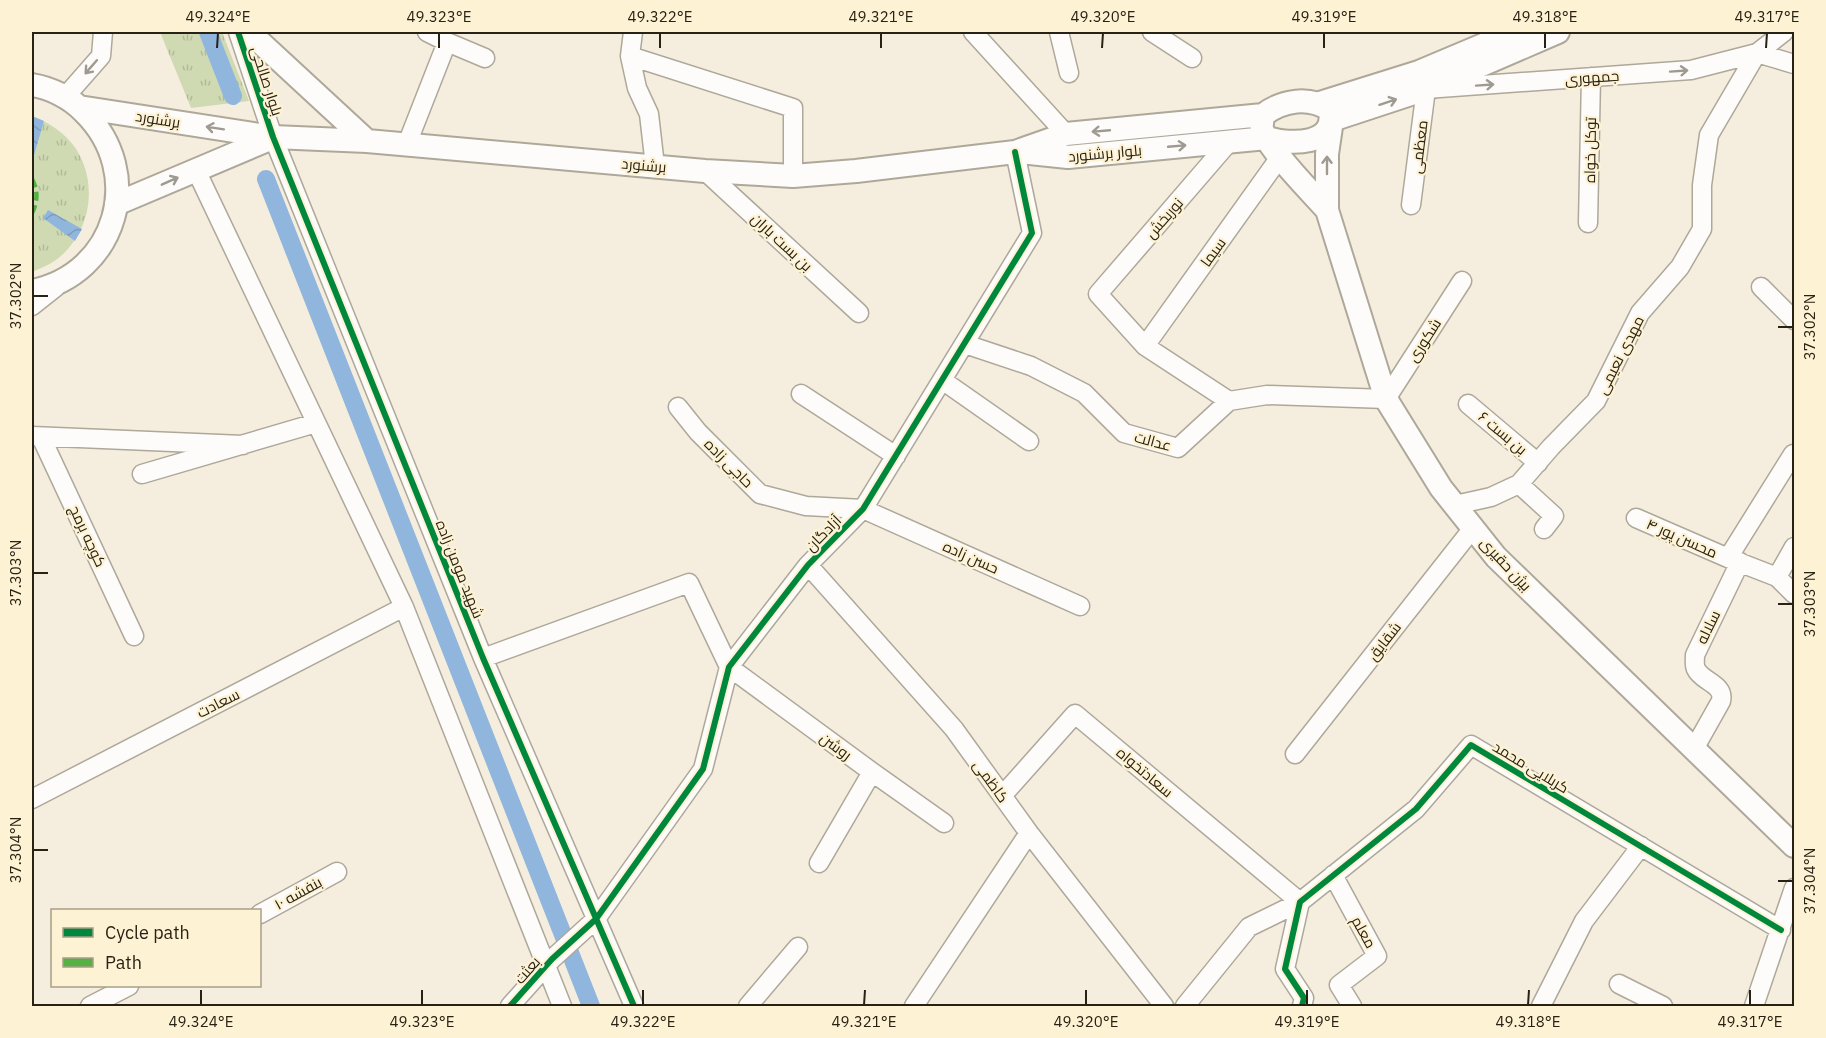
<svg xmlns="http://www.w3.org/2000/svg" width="1826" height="1038" font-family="'IBM Plex Sans',Cairo,sans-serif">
<defs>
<pattern id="grass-tufts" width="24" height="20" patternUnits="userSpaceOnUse" patternTransform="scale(1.5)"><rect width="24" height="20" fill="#cfdab3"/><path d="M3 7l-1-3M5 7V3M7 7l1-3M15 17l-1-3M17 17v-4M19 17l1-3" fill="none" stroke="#b2bb99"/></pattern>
<pattern id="water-waves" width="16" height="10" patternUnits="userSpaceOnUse" patternTransform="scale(1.5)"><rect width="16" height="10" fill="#90b6dd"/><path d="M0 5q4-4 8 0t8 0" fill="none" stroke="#7c9cbd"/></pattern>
</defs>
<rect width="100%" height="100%" fill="#f5eede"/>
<path fill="url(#grass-tufts)" d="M160 32H222L249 101 191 108Z
M32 116C51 123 71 137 80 156 98 191 88 236 56 260 49 265 39 269 32 272Z"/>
<path fill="url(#water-waves)" d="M32 116 44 121 32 162Z
M48 210 82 229 75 241 43 218Z"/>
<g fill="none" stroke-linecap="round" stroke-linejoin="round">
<path stroke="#90b6dd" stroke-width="18" d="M208 32 233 96
M266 179 591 1006"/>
<g stroke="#aea89a" stroke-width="21">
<path id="minor" d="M238 32 273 137 483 658 634 1006
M427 32 447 42 485 58
M633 32 630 56 637 88 649 114 655 166
M973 32 1066 134
M1059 32 1069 73
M1152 32 1192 58
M1757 53 1794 64
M630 56 793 108V176
M65 97 101 56 103 32
M407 144 447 42
M196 170 404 607 562 1006
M705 171 859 313
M1411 205 1426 89 1691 70 1757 53 1784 32
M1588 223 1591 77
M1761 287 1794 320
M32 306 56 287
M965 344 1031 366 1084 393 1124 433 1178 448 1229 401 1267 395 1386 399 1462 281
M1145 346 1280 157
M942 380 1029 441
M801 394 896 456
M1229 401 1145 346 1098 294 1229 142
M1468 404 1538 463
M678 407 698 432 760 494 806 506 863 509 1080 606
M32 436 243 445
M41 437 134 636
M142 474 316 423
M1519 484 1554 516 1544 529
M1455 505 1491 497 1519 484 1551 447 1596 401 1640 313 1680 267 1702 229V185L1709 135 1757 53
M1636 518 1728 558 1777 577 1794 594
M1728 558 1793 454
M808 565 954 729 1029 833 1164 1006
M1777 577 1794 547
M483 658 689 583 729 667 872 772 944 823
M1694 749 1721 701C1725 684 1702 682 1696 669 1694 665 1695 660 1695 655L1740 562
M1295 754 1473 528
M1002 796 1075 714 1300 902 1249 927 1185 1006
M32 799 404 607
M819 863 872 772
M1333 875 1377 956 1339 985 1352 1006
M260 914 337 872
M1619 984 1663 1006
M90 1006 129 986
M510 1006 552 959 596 919 703 769 729 667 808 565 863 509 1032 233 1015 152
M748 1006 798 947
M914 1006 1029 833
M1302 1006 1304 998 1285 969 1300 902 1416 809 1471 745 1781 930
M1541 1006 1584 921 1641 846
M1754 1006 1794 888"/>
</g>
<g stroke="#aea89a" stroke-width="26">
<path id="major" d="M249 32 367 141
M1558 32 1426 89 1332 120 1327 154V210L1386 399 1441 488 1496 557 1794 846
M32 85C51 88 71 98 84 112 146 173 117 274 32 291
M1320 103 1419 72 1514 32
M79 107 273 137 367 141 705 171 793 176 856 171 1015 152 1066 134 1263 115
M1020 152 1068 157 1267 138C1290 145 1337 146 1330 110 1309 96 1283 100 1263 115 1263 120 1261 125 1262 129 1268 149 1312 193 1327 210
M116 204 272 138"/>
</g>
<use href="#minor" stroke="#fefcfa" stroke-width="18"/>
<use href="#major" stroke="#fefcfa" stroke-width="22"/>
<path stroke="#56b144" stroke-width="4.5" stroke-dasharray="9 4.5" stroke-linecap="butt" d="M32 179C38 190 38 201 32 213"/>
<g stroke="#fef2d5" stroke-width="10">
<path id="cycleway" d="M238 32 273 137 483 658 634 1006
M510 1006 552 959 596 919 703 769 729 667 808 565 863 509 1032 233 1015 152
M1302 1006 1304 998 1285 969 1300 902 1416 809 1471 745 1781 930"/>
</g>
<use href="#cycleway" stroke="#00873e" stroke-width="6"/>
</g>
<defs><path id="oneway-shaft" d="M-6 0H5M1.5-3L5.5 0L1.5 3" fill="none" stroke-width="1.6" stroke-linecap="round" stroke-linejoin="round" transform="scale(1.5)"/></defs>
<g stroke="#9e9a92">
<use href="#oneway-shaft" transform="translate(91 67) rotate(131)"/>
<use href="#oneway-shaft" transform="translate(1679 71) rotate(-4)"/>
<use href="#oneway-shaft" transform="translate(1485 85) rotate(-4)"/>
<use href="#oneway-shaft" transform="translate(1388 102) rotate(-18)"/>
<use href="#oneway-shaft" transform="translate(215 128) rotate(-171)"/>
<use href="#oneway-shaft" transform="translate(1101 131) rotate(175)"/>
<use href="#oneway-shaft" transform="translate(1177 146) rotate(-5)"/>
<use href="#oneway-shaft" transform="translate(1327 165) rotate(-90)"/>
<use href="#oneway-shaft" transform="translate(170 181) rotate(-24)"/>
</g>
<path fill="none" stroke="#282214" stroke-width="2" d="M217 48 218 33M439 48V33M660 48V33M881 48V33M1102 48 1103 33M1324 48V33M1545 48V33M1766 48 1767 33M33 296H48M1778 327H1793M33 573H48M1778 604H1793M33 850H48M1778 881H1793M201 1005V990M422 1005V990M643 1005V990M864 1005 865 990M1086 1005V990M1307 1005V990M1528 1005 1529 990M1750 1005V990"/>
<g text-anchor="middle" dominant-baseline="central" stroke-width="4.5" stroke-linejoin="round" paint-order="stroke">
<g font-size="15" fill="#282214" stroke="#fef2d5">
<text transform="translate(1592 77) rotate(-4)">جمهوری</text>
<text transform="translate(267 81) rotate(72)">بلوار صالحی</text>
<text transform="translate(158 119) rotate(9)">برشنورد</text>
<text transform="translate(1419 147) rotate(-83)">معظمی</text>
<text transform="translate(1590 150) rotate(-89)">توکل خواه</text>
<text transform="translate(1105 153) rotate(-5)">بلوار برشنورد</text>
<text transform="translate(644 165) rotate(5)">برشنورد</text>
<text transform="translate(1164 218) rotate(-49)">نوربخش</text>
<text transform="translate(782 242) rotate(43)">بن بست باران</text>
<text transform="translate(1213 252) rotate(-54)">سیما</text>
<text transform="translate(1424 340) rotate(-57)">شکوری</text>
<text transform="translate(1620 355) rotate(-63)">مهدی نعیمی</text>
<text transform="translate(1503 433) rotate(40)">بن بست ۶</text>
<text transform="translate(1153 441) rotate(15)">عدالت</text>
<text transform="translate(729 463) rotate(45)">حاجی زاده</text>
<text transform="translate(823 533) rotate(-45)">آزادگان</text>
<text transform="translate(88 536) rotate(65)">کوچه برمچ</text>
<text transform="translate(1682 538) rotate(24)">محسن پور ۴</text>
<text transform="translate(971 557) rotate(24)">حسن زاده</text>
<text transform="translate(1506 564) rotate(47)">بیژن حقیری</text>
<text transform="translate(460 569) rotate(68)">شهید مومن زاده</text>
<text transform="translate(1708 627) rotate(-64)">سلاله</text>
<text transform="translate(1384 641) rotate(-52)">شقایق</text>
<text transform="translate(218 703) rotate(-27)">سعادت</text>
<text transform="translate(836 746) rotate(37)">روشن</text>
<text transform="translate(1531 767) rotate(31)">کربلایی محمد</text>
<text transform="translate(1145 772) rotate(40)">سعادتخواه</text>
<text transform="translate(991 781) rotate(54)">کاظمی</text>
<text transform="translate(298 893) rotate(-29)">بنفشه ۱۰</text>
<text transform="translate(1364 932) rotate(61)">معلم</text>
<text transform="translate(527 970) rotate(-49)">بعثت</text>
</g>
</g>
<rect width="1826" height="1038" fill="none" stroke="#fef2d5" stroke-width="66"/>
<rect x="51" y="909" width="210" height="78" fill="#fef2d5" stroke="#a89f88" stroke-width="1.5"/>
<rect x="63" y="928" width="30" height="9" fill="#00873e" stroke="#a89f88" stroke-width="1.5"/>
<text x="105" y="939" font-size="18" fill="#282214">Cycle path</text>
<rect x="63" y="958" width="30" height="9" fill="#56b144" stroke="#a89f88" stroke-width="1.5"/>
<text x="105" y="969" font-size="18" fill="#282214">Path</text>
<rect x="33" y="33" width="1760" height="972" fill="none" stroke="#282214" stroke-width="2"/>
<g font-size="15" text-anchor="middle" fill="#282214">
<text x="218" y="22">49.324°E</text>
<text x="439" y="22">49.323°E</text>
<text x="660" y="22">49.322°E</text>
<text x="881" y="22">49.321°E</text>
<text x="1103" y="22">49.320°E</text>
<text x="1324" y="22">49.319°E</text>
<text x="1545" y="22">49.318°E</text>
<text x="1767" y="22">49.317°E</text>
<text transform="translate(16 296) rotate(-90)" y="5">37.302°N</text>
<text transform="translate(1810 327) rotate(-90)" y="5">37.302°N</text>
<text transform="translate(16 573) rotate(-90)" y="5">37.303°N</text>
<text transform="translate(1810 604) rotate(-90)" y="5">37.303°N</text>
<text transform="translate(16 850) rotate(-90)" y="5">37.304°N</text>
<text transform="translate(1810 881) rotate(-90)" y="5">37.304°N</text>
<text x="201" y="1027">49.324°E</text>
<text x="422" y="1027">49.323°E</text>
<text x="643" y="1027">49.322°E</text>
<text x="864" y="1027">49.321°E</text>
<text x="1086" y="1027">49.320°E</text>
<text x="1307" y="1027">49.319°E</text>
<text x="1528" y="1027">49.318°E</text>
<text x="1750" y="1027">49.317°E</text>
</g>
</svg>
